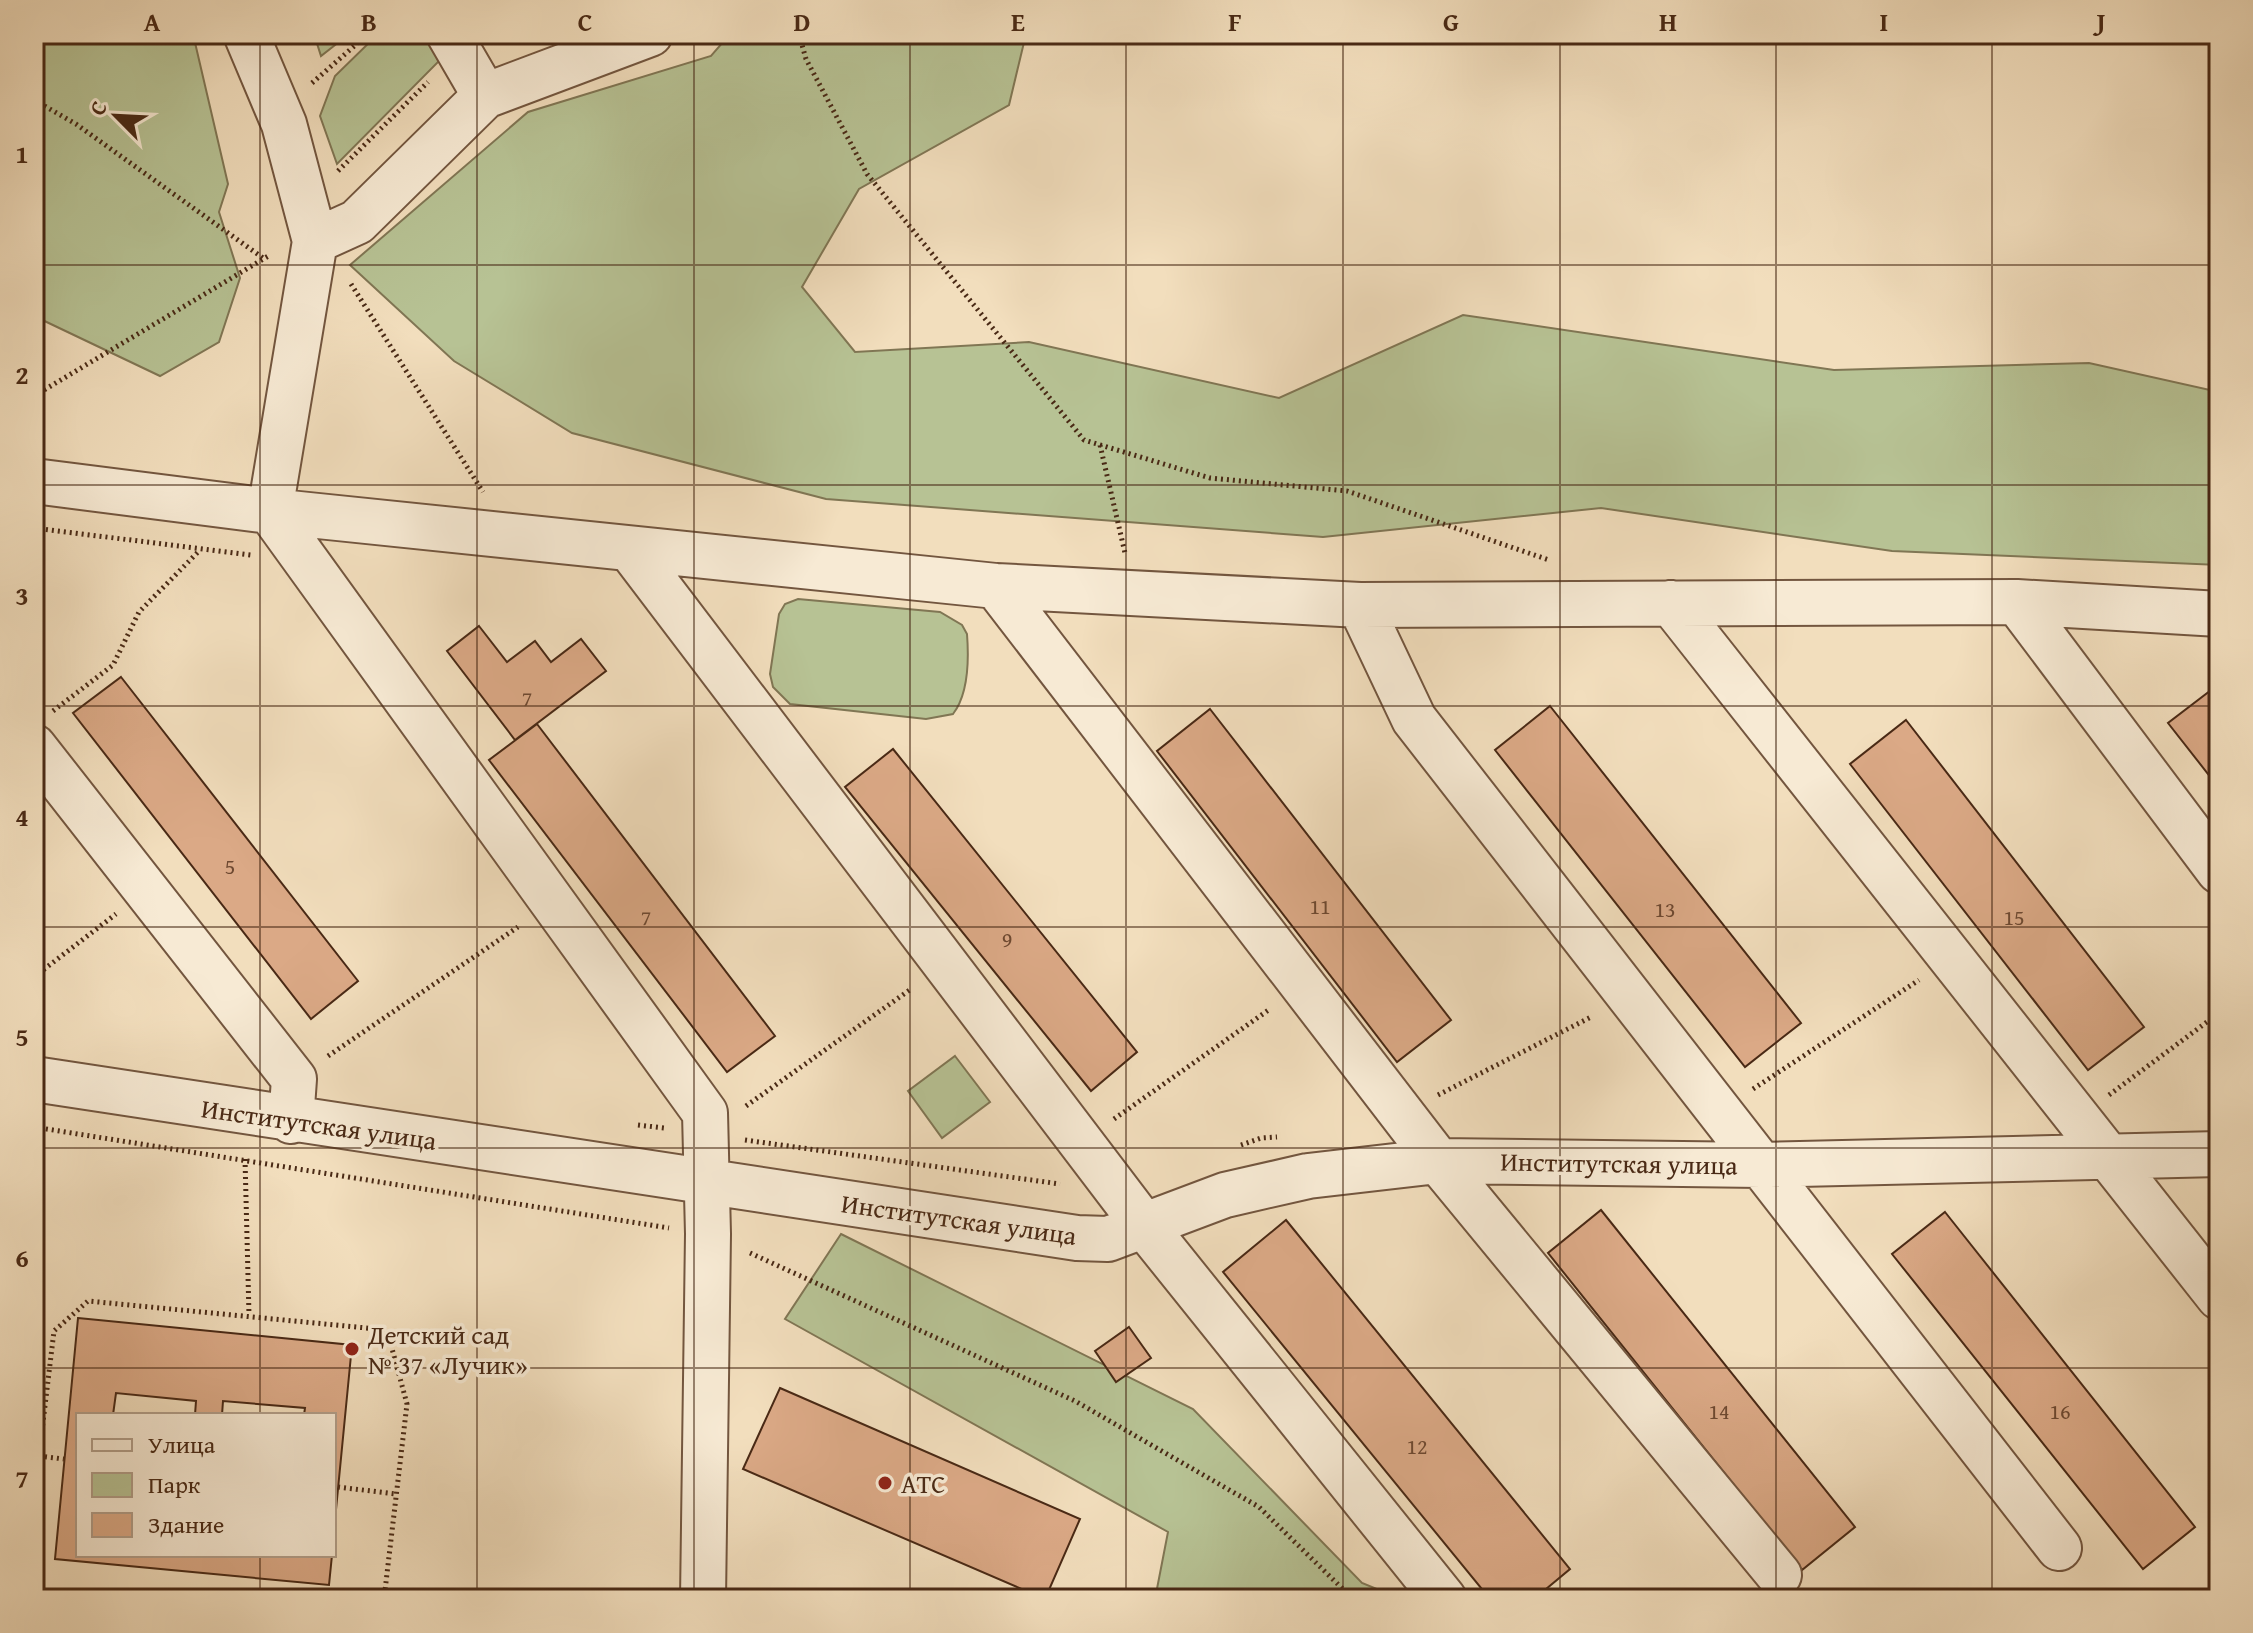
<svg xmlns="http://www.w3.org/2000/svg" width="2253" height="1633" font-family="'Gentium Book Plus',serif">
<rect width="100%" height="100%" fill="#f2debd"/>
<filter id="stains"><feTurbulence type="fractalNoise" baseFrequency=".0025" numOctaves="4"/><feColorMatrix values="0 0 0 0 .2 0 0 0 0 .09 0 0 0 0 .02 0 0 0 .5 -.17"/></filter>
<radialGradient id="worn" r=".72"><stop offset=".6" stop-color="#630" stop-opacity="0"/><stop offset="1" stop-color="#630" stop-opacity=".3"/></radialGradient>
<path fill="#b7c294" stroke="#807654" stroke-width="2" d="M34 34H193L228 184 219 212 240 278 219 342 160 376 34 316Z
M314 34H349L321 56Z
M378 34H426L442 58 337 164 320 116 335 76Z
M730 34H1026L1009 105 859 189 802 287 855 352 1029 342 1279 398 1463 315 1834 370 2089 363 2219 392V565L1892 551 1601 508 1323 537 826 499 572 433 454 361 350 265 528 112 711 56Z
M798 599 940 612 962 625 967 634C969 660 969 693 953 714L926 719 790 704 773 687 770 674 779 614 785 604Z
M955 1056 990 1102 942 1138 908 1091Z
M841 1234 1193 1409 1362 1583 1401 1599H1155L1168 1532 785 1319Z"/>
<path fill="#dba986" stroke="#492915" stroke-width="2" d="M488 34H509L490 40Z
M479 626 507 662 535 641 551 662 581 639 606 671 515 740 447 651Z
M121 677 358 981 311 1019 73 713Z
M2219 684V788L2168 723Z
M1550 706 1801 1023 1745 1067 1495 750Z
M1210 709 1451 1020 1397 1062 1157 751Z
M1906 720 2144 1027 2088 1070 1850 764Z
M537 724 775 1036 727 1072 489 760Z
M893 749 1137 1052 1091 1091 845 787Z
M1601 1210 1855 1527 1802 1570 1548 1253Z
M1945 1212 2195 1527 2143 1569 1892 1254Z
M1286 1220 1570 1569 1534 1599H1490L1223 1272Z
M78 1318 352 1345 334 1530V1415H304L305 1408 223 1401 222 1415H195L196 1401 116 1393 113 1415H78V1555H332L329 1585 55 1559Z
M1129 1327 1151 1358 1116 1382 1095 1351Z
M780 1388 1080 1519 1045 1599 743 1469Z"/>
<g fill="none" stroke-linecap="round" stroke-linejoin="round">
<g stroke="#73563f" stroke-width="48">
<path id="minor" d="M246 34 284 124 315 241 270 511 705 1113 708 1234 703 1599
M449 34 485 96
M315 241 357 222 485 96 650 34
M34 481 270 511 996 586 1360 605 2017 602 2219 614
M630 549 1143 1224 1444 1599
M996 586 1438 1161 1779 1575
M2017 602 2219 871
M1671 603 2219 1297
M1360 605 1414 719 2059 1548
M34 747 294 1079 291 1121
M34 1079 1077 1238 1108 1239 1225 1195 1308 1176 1438 1161 1761 1165 2219 1154"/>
</g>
<path stroke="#492915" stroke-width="5" stroke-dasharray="2 4" stroke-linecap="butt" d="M799 34 806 59 867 174 1084 440 1210 478 1347 491 1549 560
M312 83 368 34
M34 100 76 124 263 258
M338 171 428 82
M351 284 483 492
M34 396 270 255
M1100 445 1125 553
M34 528 251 555
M53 711 113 665 139 612 200 550
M34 977 116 914
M328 1056 518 927
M1753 1089 1919 980
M1438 1095 1593 1016
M2109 1095 2219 1013
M746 1106 911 989
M1114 1119 1270 1009
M638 1125 664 1128
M34 1127 669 1228
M745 1140 1060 1184
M1241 1145 1261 1138 1277 1137
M245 1159 249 1315
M750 1253 1075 1401 1259 1507 1353 1599
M39 1456 64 1459
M338 1487 396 1494
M34 1497 54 1331 88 1301 387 1330 407 1404 384 1599"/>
<use href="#minor" stroke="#f7ead4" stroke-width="44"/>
</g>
<path fill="none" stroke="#492915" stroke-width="2" stroke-opacity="0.55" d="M260 34V1415M477 34V1599M694 34V1599M910 34V1599M1126 34V1599M1343 34V1599M1560 34V1599M1776 34V1599M1992 34V1599M34 265H2219M34 485H2219M34 706H2219M34 927H2219M34 1148H2219M34 1368H2219M260 1555V1599"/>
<g fill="#8f2418" stroke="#f7ead4" stroke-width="3">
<circle cx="352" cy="1349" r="8"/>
<circle cx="885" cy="1483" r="8"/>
</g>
<g text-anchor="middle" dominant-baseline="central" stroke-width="7" stroke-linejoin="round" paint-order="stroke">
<g font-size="22" fill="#6e4931">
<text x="527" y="698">7</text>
<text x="230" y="866">5</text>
<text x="1320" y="906">11</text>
<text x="1665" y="909">13</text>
<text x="646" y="917">7</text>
<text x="2014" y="917">15</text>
<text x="1007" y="939">9</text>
<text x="1719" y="1411">14</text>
<text x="2060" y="1411">16</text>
<text x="1417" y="1446">12</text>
</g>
<g font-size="26" fill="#492915" stroke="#f7ead4">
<text transform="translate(319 1124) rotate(8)">Институтская улица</text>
<text transform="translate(1619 1163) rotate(1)">Институтская улица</text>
<text transform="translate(959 1219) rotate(8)">Институтская улица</text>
</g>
<g font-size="26" fill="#492915" stroke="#f7ead4" text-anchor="start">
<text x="368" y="1334">Детский сад<tspan x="368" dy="30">№ 37 «Лучик»</tspan></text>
<text x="901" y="1483">АТС</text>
</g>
</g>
<rect width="2253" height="1633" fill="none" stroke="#f2debd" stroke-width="88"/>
<rect x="76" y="1413" width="260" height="144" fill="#f7ead4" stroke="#b19d88" stroke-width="2"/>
<rect x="92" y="1439" width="40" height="12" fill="#f7ead4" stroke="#b19d88" stroke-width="2"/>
<text x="148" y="1453" font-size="24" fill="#492915">Улица</text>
<rect x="92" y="1473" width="40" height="24" fill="#b7c294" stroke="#b19d88" stroke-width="2"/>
<text x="148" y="1493" font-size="24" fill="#492915">Парк</text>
<rect x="92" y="1513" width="40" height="24" fill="#dba986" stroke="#b19d88" stroke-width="2"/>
<text x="148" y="1533" font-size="24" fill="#492915">Здание</text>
<g transform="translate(116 116) rotate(294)" stroke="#f7ead4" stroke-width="6" paint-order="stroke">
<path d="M0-6L14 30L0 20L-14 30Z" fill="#492915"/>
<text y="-12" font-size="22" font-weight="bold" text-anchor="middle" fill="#492915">С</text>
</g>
<rect x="44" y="44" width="2165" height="1545" fill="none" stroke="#492915" stroke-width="3"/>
<g font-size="26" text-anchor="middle" font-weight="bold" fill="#492915">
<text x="152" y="31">A</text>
<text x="369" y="31">B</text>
<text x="585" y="31">C</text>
<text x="802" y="31">D</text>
<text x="1018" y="31">E</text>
<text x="1235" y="31">F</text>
<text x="1451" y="31">G</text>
<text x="1668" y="31">H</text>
<text x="1884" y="31">I</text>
<text x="2101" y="31">J</text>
<text x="22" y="163">1</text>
<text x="22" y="384">2</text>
<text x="22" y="605">3</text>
<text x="22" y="826">4</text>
<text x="22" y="1046">5</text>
<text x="22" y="1267">6</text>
<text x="22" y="1488">7</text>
</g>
<rect width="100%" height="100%" filter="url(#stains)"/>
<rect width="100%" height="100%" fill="url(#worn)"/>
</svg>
